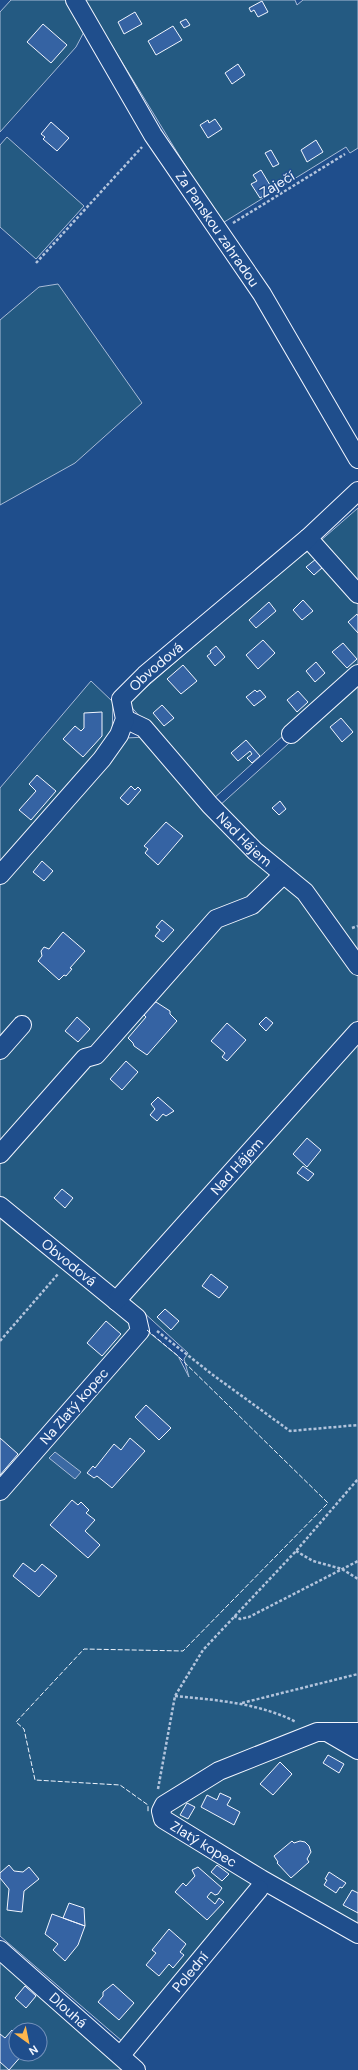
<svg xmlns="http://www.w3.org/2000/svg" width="358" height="2070" font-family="'DM Sans',sans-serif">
<rect width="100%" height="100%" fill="#1f4e8c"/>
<path fill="#245a82" stroke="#a8bbd7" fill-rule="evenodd" d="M11 0H67L85 30 76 47 0 132V12Z
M84 0H295L297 5 303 0H358V148L350 153 346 147 221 224Z
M7 137 84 206 36 259 0 227V145Z
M58 284 142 403 75 463 0 505V320L39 287Z
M358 508V585L319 542Z
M310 550 358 602V668L212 800 128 703 291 562Z
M91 681 113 702 112 737 0 865V788Z
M358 681V962L218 807Z
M146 737 303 897 358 971V1023L122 1288 111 1289 0 1196V1164L84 1065 0 1147V1059L28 1027 16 1017 6 1041 0 1047V882L126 738Z
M358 1036V1929L256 1883 143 2014 122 2041 0 1936V1498L146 1330 178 1356 189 1377 184 1359 188 1353 129 1299Z
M0 1217 138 1326 0 1485Z
M0 1962 124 2070H0ZM16 2030H40V2054H16Z"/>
<path fill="#3b69a3" stroke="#a8bbd7" d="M55 1452 81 1472 75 1479 49 1458Z"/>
<path fill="#3563a3" stroke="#f2f6ff" d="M262 1 268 12 258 17 254 10 251 12 249 8Z
M135 12 142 24 124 34 118 22Z
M186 19 190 25 184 28 180 22Z
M43 24 67 45 51 63 27 42Z
M173 26 182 40 156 55 148 41Z
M238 64 245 75 232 84 225 73Z
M215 119 222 129 208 138 200 125 208 120 209 123Z
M51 122 69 138 57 151 43 139 45 137 41 134Z
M316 140 323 152 307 162 301 150Z
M271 150 279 164 273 167 265 153Z
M261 170 273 190 260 198 251 184 257 181 253 175Z
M316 559 323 567 314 575 306 567Z
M303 600 313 611 302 620 293 610Z
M269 602 276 611 256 628 249 620Z
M357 614 358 616V633L348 622Z
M263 640 275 653 258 669 246 655Z
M343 643 357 659 347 668 332 652Z
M216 646 225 657 215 666 207 656 211 653 210 651Z
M316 662 325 673 315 682 306 671Z
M183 665 197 681 181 694 167 679Z
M255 690 257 692 260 690 266 697 254 706 246 697Z
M298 691 308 702 297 712 287 700Z
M162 705 174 718 164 726 153 713Z
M102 712V736L83 757 63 739 75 726 81 731 84 728V713Z
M341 718 353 732 342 742 330 727Z
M246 740 260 756 252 763 247 758 252 754 250 751 238 761 231 753Z
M37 775 56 791 31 820 19 810 36 791 29 784Z
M131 786 135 790 138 787 141 790 128 805 120 798Z
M280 801 286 809 279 815 272 808Z
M166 822 183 836 158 865 145 853 148 849 144 846Z
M42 861 53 871 44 881 33 872Z
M162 920 174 930 163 942 155 936 160 930 156 927Z
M63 932 85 951 70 968 72 969 66 976 64 975 59 980 38 961 42 956 41 951 44 947 49 949Z
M156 1002 170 1011V1014L177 1021 147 1055 134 1046 133 1043 128 1038 146 1017 144 1015 145 1010 151 1004Z
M77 1017 90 1029 78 1042 65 1031Z
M266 1017 273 1023 266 1031 259 1024Z
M227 1023 246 1040 227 1061 222 1057 225 1053 211 1041Z
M126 1061 138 1072 122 1090 110 1079Z
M158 1097 174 1111 166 1116 163 1114 157 1121 150 1115 155 1109 151 1104Z
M307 1138 321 1150 307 1167 293 1154Z
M303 1166 314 1174 308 1181 297 1173Z
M62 1189 73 1198 65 1208 54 1198Z
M211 1274 228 1287 219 1298 202 1286Z
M165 1309 179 1321 171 1330 157 1317Z
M106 1321 121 1334 102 1356 87 1343Z
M146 1405 171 1428 159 1440 135 1417Z
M0 1438 18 1454 0 1475Z
M130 1438 145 1451 112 1488 97 1476 94 1478 87 1473 93 1466 95 1468 114 1444 121 1450Z
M72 1500 78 1505 81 1502 89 1510 86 1513 95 1520 85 1531 100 1545 88 1558 50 1525Z
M23 1563 35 1572 42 1564 57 1576 39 1597 13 1576Z
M328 1755 344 1764 339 1773 323 1763Z
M280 1762 292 1774 273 1795 260 1784Z
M220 1793 231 1798 227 1805 240 1812 234 1825 201 1807 207 1795 217 1800Z
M187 1803 195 1807 188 1819 180 1815Z
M292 1841 294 1843 300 1841 305 1842 309 1846 311 1852 307 1859 309 1862 291 1878 277 1863 278 1862 274 1856Z
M9 1865 14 1871 23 1872 29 1867 39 1879 24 1891 22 1912 7 1910 9 1889 0 1878V1873Z
M217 1865 229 1874 222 1881 211 1872Z
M198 1867 222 1888 218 1894 215 1895 211 1892 207 1897 215 1904 219 1898 224 1902 207 1920 175 1892 183 1883 186 1886 195 1876 192 1870Z
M329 1872 346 1883 342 1888 340 1887 336 1893 324 1885 327 1880 325 1879Z
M352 1890 358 1893V1913L343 1905Z
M69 1903 84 1908 85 1926 63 1918Z
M52 1914 85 1926 78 1945 65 1961 53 1950 58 1944 45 1934Z
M169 1929 186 1944 180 1952 184 1955 173 1968 169 1964 159 1976 146 1965 156 1953 152 1950Z
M113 1984 134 2003 119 2020 98 2002 103 1996V1992Z
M25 1986 36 1996 26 2008 15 1998Z
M12 2030 16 2034V2054H23L9 2070 0 2062V2034L5 2038Z"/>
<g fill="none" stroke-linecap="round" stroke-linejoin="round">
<g stroke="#f2f6ff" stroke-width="20">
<g id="minor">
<path id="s1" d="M75 0 153 135 262 294 358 459"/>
<path d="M308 538 358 594"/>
<path id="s2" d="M125 719 144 728 210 805 255 851 305 892 358 966"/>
<path d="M291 734 358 674"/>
<path id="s3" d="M0 875 102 759 119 735 125 719 121 699 145 675 308 538 358 491"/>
<path d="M0 1050 22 1025"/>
<path d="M0 1154 85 1058 96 1055 216 919 252 905 283 875"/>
<path id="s4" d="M0 1206 137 1318 140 1331 0 1491"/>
<path id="s5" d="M116 1301 358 1031"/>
<path d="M327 1732 358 1750"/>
<path id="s6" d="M358 1732H317L219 1771 164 1805 161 1811 163 1819 261 1879 358 1934"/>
<path id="s7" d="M0 1950 136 2070"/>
<path id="s8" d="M121 2055 259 1889"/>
</g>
</g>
<path stroke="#b3c4dc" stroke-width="2.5" stroke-dasharray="3 2" stroke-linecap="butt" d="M233 223 345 154
M36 263 142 147
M352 928 358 926
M157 1331 213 1375 290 1431 358 1425
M0 1341 58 1274
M296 1551 313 1561 342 1569 358 1579
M234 1616 240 1619 249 1617 358 1561
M175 1696C216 1700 259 1703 296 1722
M242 1703 358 1674
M158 1789 175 1696 203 1650 296 1551 358 1479"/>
<use href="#minor" stroke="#1f4e8c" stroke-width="18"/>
<path stroke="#f2f6ff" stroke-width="1" stroke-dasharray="5 2" stroke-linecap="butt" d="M147 1330 178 1356 328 1503 183 1651 84 1649 16 1722 24 1729 35 1780 120 1785 148 1805V1812"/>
</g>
<g text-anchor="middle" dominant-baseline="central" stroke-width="3" stroke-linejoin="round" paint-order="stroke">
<g font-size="14" fill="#f2f6ff" stroke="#1f4e8c">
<text transform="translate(277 184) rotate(-31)">Zaječí</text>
<text stroke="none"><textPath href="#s1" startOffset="270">Za Panskou zahradou</textPath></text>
<text stroke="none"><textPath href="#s3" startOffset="269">Obvodová</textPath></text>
<text stroke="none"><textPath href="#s2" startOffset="171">Nad Hájem</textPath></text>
<text stroke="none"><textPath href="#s5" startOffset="181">Nad Hájem</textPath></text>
<text stroke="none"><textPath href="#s4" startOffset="89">Obvodová</textPath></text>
<text transform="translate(74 1406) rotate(-49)">Na Zlatý kopec</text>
<text stroke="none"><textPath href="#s6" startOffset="274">Zlatý kopec</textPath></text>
<text stroke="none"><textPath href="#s8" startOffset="108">Polední</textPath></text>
<text stroke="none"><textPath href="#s7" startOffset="91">Dlouhá</textPath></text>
</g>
</g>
<g transform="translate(28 2042) rotate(147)"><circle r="19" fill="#1f4e8c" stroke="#7391ba"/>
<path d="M0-3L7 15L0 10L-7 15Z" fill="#ffb74d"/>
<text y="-6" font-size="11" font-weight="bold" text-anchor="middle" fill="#f2f6ff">N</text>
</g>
</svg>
